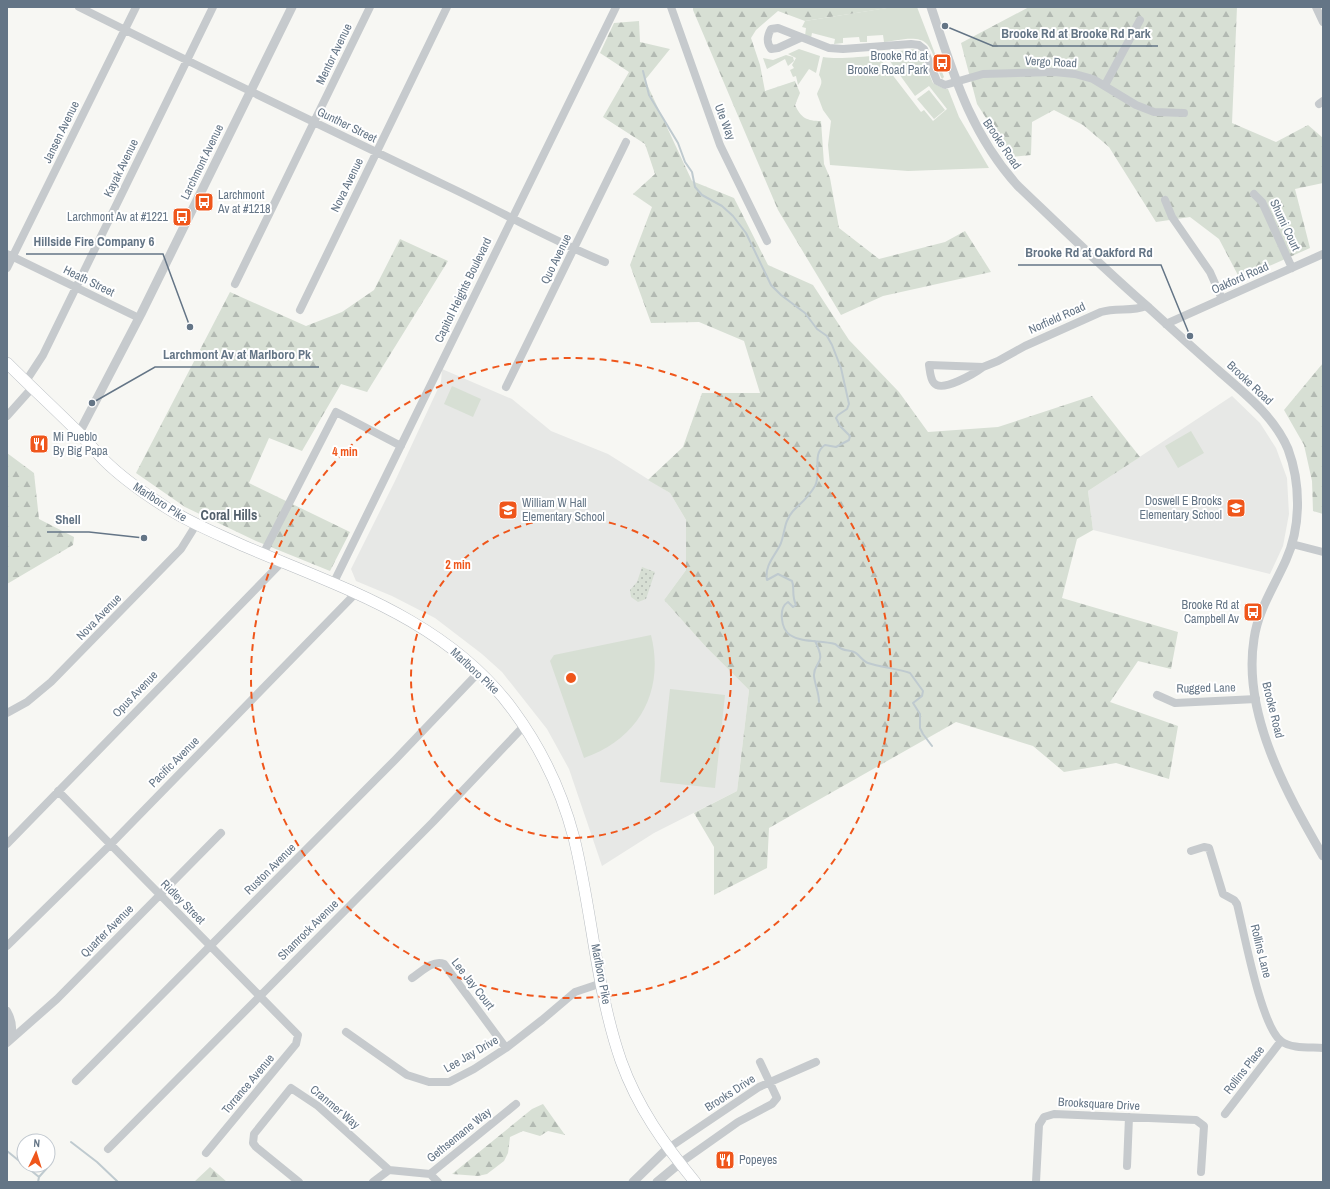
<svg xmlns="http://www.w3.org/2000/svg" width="1330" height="1189" font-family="'Archivo Narrow',sans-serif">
<defs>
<pattern id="forest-firs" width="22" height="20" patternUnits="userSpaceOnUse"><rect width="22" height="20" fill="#d7dfd4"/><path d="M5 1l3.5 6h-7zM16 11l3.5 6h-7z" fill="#b2b9b2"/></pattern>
<pattern id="park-dots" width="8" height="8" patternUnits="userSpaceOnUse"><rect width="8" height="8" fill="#d7dfd4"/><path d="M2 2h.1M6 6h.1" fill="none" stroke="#b2b9b2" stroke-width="1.8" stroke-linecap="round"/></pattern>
</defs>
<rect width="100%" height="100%" fill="#f7f7f3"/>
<path fill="#e7e8e6" d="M442 369 512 399 551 431 608 454 670 493 686 520V570L664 600 706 647 749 690 737 791 654 833 602 866 569 769 547 729 502 672 482 654 435 618 392 596 356 581 351 569 395 481 441 382Z
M1232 396 1260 423 1276 448 1287 478 1289 514 1283 546 1270 574 1093 530 1088 491Z"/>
<path fill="#d7dfd4" d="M893 7H917L944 77 942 79C937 70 934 51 927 44 918 34 896 41 884 42L883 35 867 36V42H860L859 37 843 38V43L834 44 835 39 812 33 811 38 805 36 806 28 802 27 805 21Z
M799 49 820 56 816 73 809 69 798 85 796 76 793 77 790 70 794 68 792 65 796 58 788 54Z
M915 49 920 52 933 83 945 89H948L959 117 989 168 908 171 830 165 828 145 831 121 823 110 817 94C820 86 824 83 819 75L823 57C839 60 861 56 878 56L921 112 924 110 933 121 947 109 929 86 915 96 884 53Z
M786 55 793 57 794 61 788 66 785 59 767 69 763 58 773 60Z
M929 90 945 110 934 119 917 99Z
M452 386 481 399 473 417 444 404Z
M1191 431 1204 453 1178 468 1165 446Z
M651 635C665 691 639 739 584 758L550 661 554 655Z
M670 689 725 695 715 788 660 782Z"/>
<path fill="url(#forest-firs)" d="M693 7H894L805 21 778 11 756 30 751 38 760 65 765 91 795 81 800 93 795 105C801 118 807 121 821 121L824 164 830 178 839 228 879 259 945 242 965 231 991 272 883 296 841 315 778 210 693 10Z
M1029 7H1237L1232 123 1276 142 1308 125 1323 138V183L1295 189 1310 248 1240 279 1219 239 1190 217 1156 222 1109 147 1083 125 1054 110 1032 122 1031 155 1011 157 977 104 961 43Z
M639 21 640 42 670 49 645 80 692 181 734 198 768 265 813 285 849 340 899 392 928 432 998 427 1092 396 1140 457 1088 491 1093 530 1077 539 1062 598 1178 632 1171 669 1138 661 1110 702 1178 726 1169 779 1116 763 1064 772 1033 746 956 722 769 828 767 868 714 895V847L694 813 737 791 749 690 706 647 664 600 686 570V520L670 493 648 480 683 447 702 393H760L744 341 699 322 651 323 630 265 652 207 633 194 655 174 645 144 603 117 629 72 600 53 614 23Z
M400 239 448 261 367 392 341 384 302 451 269 438 249 483 350 532 330 571 256 541 185 507 136 473 230 292 306 326 342 312 374 290Z
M1323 363V514L1313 511 1312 481 1304 445 1284 410Z
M7 453 34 473 39 519 74 537 73 545 7 584Z
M543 1104 565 1135 548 1131 540 1136 523 1131 510 1137 508 1153 504 1161 487 1174 478 1176 452 1174 532 1109Z
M210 1167 227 1182H194Z"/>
<path fill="url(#park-dots)" d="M642 567 655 572 646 599 638 602 631 597 630 590 637 582Z"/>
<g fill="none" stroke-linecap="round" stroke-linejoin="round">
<path stroke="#bfcacf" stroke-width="2" d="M643 71 649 95 678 143 685 162 692 172 695 187 702 195 722 206 733 216 746 233 771 285 781 295 805 313 817 329 827 336 832 345 841 368 849 404 847 409 838 415 836 418 840 426 850 436 849 440 836 447 825 445C811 454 822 473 815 486 808 498 802 502 793 511 784 521 785 532 781 543 776 555 764 565 767 580L778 574 792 581C795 588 791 594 796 605L793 607 788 602C778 608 781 629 790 635 802 643 821 640 835 644 837 645 839 648 842 649 846 651 850 650 854 652 859 654 862 661 868 663 880 667 899 669 910 673L923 691 922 696 913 703 920 714V728L923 734 932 746
M815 641C828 666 813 661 814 676 815 685 819 693 819 702
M71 1142 97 1162 118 1182
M7 1151 39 1177 38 1182
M39 1177 47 1168"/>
<g stroke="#b8bdc2" stroke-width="12">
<path id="secondary" d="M7 363C30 386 54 408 77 431 86 440 95 451 104 460 123 479 145 494 167 508 192 524 218 534 244 546 342 588 447 620 513 710 541 748 562 792 574 838 592 911 596 989 621 1061 638 1108 664 1144 695 1182"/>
</g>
<path stroke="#c6cacd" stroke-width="8" d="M79 7C201 68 324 127 447 186 500 211 551 240 605 262
M671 7 720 145 767 241
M1316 7 1323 22
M800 38 778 48 771 49C766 42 767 36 771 29L778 28 829 48 843 49 911 44 919 45 924 49 937 81 945 85 983 74 1054 72 1075 74 1093 79 1136 105 1154 112 1184 113
M1105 85 1140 20
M1319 104 1323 101
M1254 194 1262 202 1292 268
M1165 200 1172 217 1210 272 1222 299
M7 254 139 318
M7 268 136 7
M235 284 370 7
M300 310 447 7
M1166 324 1323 254
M983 367C975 373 942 393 934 383 930 379 930 370 929 365L983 367 998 361 1025 346 1101 312C1116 307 1132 312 1146 306
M26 381 43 355 213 7
M506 387 626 142
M7 416 32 388
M1292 544 1323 552
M263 554 336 412 401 446
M333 584 616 7
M1157 695 1175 703 1256 699
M7 713 27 702 51 682 181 549 196 525
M58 791 298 1035 296 1044 206 1153
M7 844 282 562
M1191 851 1204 847 1209 848 1223 894 1234 900 1237 904C1244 932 1261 1026 1281 1041 1291 1049 1311 1047 1323 1048
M7 946 110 845 356 593
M412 978C420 973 433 959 444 964L506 1048
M7 1011C12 1020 14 1031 9 1040
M346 1032 407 1075 429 1082H449L474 1069 506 1048 542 1020 575 992 602 983
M7 1043 57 999 221 833
M76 1081 395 760 479 672
M1225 1114 1281 1041
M108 1149 433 822 524 726
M667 1149 759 1087 816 1062
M680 1163 738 1122 772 1104 777 1098 760 1062
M1127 1166 1129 1117
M389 1170 430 1174 516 1104
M430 1174 438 1182
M299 1182 256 1147 253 1143 254 1134 291 1088 318 1106 389 1170
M373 1182 389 1170
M1036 1182 1039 1125 1044 1117 1054 1114 1196 1120 1204 1126 1201 1172"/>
<path stroke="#c6cacd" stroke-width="9" d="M931 7C953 73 970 133 1018 186 1061 227 1104 269 1149 308 1172 329 1195 350 1219 371 1245 394 1274 416 1288 449 1301 484 1301 527 1286 560 1274 587 1258 610 1254 639 1242 714 1287 794 1323 856
M79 433 141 314 292 7
M633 1182 667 1149
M657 1182 680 1163"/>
<use href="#secondary" stroke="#fff" stroke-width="11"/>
</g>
<g fill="none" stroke="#ef561b" stroke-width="2" stroke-dasharray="7 5">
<circle cx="571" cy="678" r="160"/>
<circle cx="571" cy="678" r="320"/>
</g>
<defs>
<g id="bus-square" transform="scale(1)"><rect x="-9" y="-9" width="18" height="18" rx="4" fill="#ef561b" stroke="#fff"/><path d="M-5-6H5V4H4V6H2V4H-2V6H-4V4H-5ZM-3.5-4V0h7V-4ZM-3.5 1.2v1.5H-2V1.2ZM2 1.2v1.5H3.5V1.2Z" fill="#fff"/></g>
<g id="restaurant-square" transform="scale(1)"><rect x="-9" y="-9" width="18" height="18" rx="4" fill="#ef561b" stroke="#fff"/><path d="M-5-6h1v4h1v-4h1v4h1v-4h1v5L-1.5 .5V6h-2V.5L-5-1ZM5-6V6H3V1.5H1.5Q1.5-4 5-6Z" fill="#fff"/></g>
<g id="school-square" transform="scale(1)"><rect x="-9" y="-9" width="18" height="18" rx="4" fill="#ef561b" stroke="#fff"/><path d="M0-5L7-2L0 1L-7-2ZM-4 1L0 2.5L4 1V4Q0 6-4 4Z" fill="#fff"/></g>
</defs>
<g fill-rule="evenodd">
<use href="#bus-square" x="942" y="63"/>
<use href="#bus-square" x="204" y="202"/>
<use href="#bus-square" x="182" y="217"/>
<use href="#restaurant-square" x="39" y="444"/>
<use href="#school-square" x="1236" y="508"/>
<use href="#school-square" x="508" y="510"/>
<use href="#bus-square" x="1253" y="612"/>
<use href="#restaurant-square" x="725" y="1160"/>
</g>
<g text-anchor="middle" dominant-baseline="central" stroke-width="4" stroke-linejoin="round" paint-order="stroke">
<g font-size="12" fill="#647586" stroke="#fff">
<text transform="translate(334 54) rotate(-64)">Mentor Avenue</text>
<text transform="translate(1051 62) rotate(3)">Vergo Road</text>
<text transform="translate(725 122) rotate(69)">Ute Way</text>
<text transform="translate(347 125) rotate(26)">Gunther Street</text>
<text transform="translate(61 132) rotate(-64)">Jansen Avenue</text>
<text transform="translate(1002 144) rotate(56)">Brooke Road</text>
<text transform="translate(202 162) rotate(-64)">Larchmont Avenue</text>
<text transform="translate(121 168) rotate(-64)">Kayak Avenue</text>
<text transform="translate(347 185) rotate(-64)">Nova Avenue</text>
<text transform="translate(1285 225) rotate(65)">Shumi Court</text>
<text transform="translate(556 259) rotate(-64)">Quo Avenue</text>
<text transform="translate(1240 278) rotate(-24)">Oakford Road</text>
<text transform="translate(89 281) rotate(26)">Heath Street</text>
<text transform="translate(463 290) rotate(-64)">Capitol Heights Boulevard</text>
<text transform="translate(1057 318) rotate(-24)">Norfield Road</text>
<text transform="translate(1250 383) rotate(43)">Brooke Road</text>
<text transform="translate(160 502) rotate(33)">Marlboro Pike</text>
<text transform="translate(99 617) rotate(-46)">Nova Avenue</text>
<text transform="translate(475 671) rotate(43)">Marlboro Pike</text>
<text transform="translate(1206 688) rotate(-1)">Rugged Lane</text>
<text transform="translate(135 694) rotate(-46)">Opus Avenue</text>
<text transform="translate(1273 710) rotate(76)">Brooke Road</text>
<text transform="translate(174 762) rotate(-45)">Pacific Avenue</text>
<text transform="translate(270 869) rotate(-45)">Ruston Avenue</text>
<text transform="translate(183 902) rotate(45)">Ridley Street</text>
<text transform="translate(308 930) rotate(-45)">Shamrock Avenue</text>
<text transform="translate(107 931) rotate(-45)">Quarter Avenue</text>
<text transform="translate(1261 951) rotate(76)">Rollins Lane</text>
<text transform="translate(601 974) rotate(79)">Marlboro Pike</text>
<text transform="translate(473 984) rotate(52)">Lee Jay Court</text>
<text transform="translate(471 1054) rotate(-30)">Lee Jay Drive</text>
<text transform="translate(1244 1070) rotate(-52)">Rollins Place</text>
<text transform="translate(248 1084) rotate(-50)">Torrance Avenue</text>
<text transform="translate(730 1093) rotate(-33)">Brooks Drive</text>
<text transform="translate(1099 1104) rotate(3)">Brooksquare Drive</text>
<text transform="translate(335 1107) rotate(40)">Cranmer Way</text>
<text transform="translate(459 1135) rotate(-39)">Gethsemane Way</text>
</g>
<g font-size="12" fill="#647586" stroke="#fff" text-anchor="end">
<text x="928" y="56">Brooke Rd at<tspan x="928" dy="14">Brooke Road Park</tspan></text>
<text x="218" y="195" text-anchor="start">Larchmont<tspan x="218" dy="14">Av at #1218</tspan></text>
<text x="168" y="217">Larchmont Av at #1221</text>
<text x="53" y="437" text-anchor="start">Mi Pueblo<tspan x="53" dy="14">By Big Papa</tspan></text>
<text x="1222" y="501">Doswell E Brooks<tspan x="1222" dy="14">Elementary School</tspan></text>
<text x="522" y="503" text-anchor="start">William W Hall<tspan x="522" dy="14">Elementary School</tspan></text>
<text x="1239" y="605">Brooke Rd at<tspan x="1239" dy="14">Campbell Av</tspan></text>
<text x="739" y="1160" text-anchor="start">Popeyes</text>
</g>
<g font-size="14" font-weight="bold" fill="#525f6b" stroke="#fff">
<text x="229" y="515">Coral Hills</text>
</g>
</g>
<circle cx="571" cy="678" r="6" fill="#ef561b" stroke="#fff" stroke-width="2"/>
<g font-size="12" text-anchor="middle" font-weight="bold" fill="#ef561b" stroke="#fff" stroke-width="4" stroke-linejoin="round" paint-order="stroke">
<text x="345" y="456">4 min</text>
<text x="458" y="569">2 min</text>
</g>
<path fill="none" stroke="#647586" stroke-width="1.5" d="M945 26L993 46H1158M190 327L163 254H26M1190 336L1161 265H1018M92 403L155 367H319M144 538L89 532H47"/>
<g fill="#647586" stroke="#fff" stroke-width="1.5">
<circle cx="945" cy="26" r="4"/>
<circle cx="190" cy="327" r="4"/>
<circle cx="1190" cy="336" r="4"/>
<circle cx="92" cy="403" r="4"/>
<circle cx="144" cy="538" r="4"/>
</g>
<g font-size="13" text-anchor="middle" font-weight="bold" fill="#647586" stroke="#fff" stroke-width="4" stroke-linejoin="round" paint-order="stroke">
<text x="1076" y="38">Brooke Rd at Brooke Rd Park</text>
<text x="94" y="246">Hillside Fire Company 6</text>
<text x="1089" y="257">Brooke Rd at Oakford Rd</text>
<text x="237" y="359">Larchmont Av at Marlboro Pk</text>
<text x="68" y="524">Shell</text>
</g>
<rect width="1330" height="1189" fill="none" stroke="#647586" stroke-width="16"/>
<g transform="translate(36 1153) rotate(4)"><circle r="19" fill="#ffffff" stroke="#c1c8cf"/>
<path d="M0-3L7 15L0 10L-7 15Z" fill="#ef561b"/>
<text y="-6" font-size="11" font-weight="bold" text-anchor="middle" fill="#647586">N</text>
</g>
</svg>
